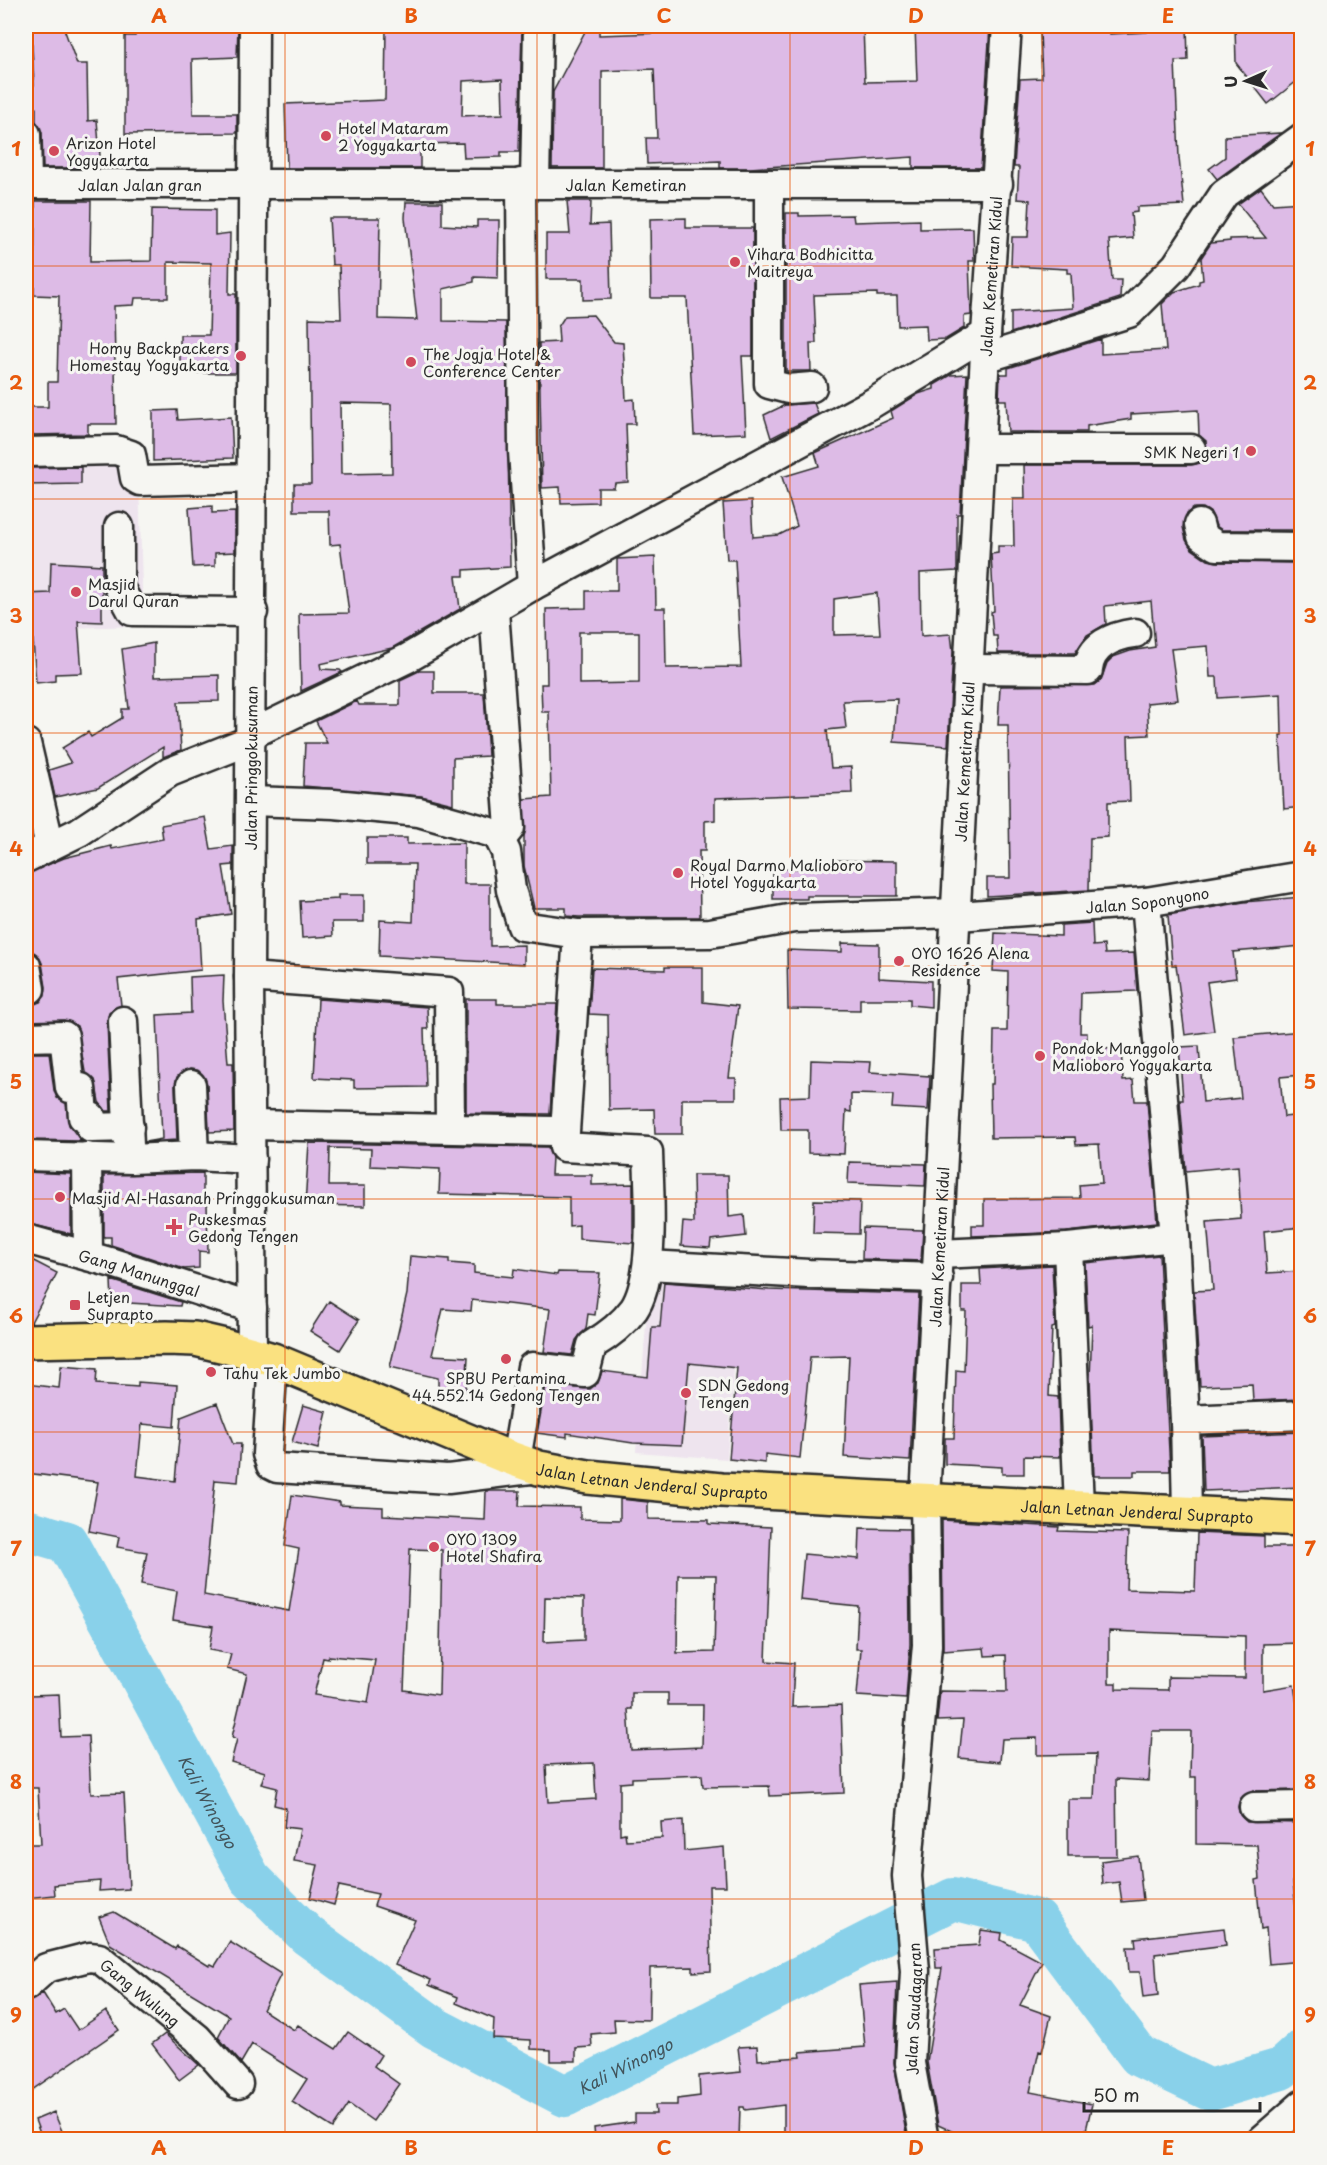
<svg xmlns="http://www.w3.org/2000/svg" width="1327" height="2165" font-family="'Playpen Sans',sans-serif">
<rect width="100%" height="100%" fill="#f6f6f2"/>
<filter id="ink" filterUnits="userSpaceOnUse"><feTurbulence type="fractalNoise" baseFrequency=".0167" numOctaves="2"/><feDisplacementMap in="SourceGraphic" scale="12" xChannelSelector="R" yChannelSelector="G"/><feConvolveMatrix kernelMatrix="1 2 1 2 8 2 1 2 1" color-interpolation-filters="sRGB"/></filter>
<g filter="url(#ink)">
<path fill="#eee4ee" d="M88 438 138 440 143 626 26 629V441Z
M651 1261 768 1271 763 1334 737 1332 727 1459 636 1452Z"/>
<g fill="none" stroke-linecap="round" stroke-linejoin="round">
<path stroke="#89d1ea" stroke-width="42" id="s1" d="M26 1530 67 1542 250 1878 307 1935 435 2028 565 2096 953 1899 1037 1920 1139 2056 1210 2090 1281 2069 1302 2050"/>
</g>
<path fill="#ddbbe6" stroke="#2b2b2b" stroke-width="1.5" fill-rule="evenodd" d="M31 26H63L77 64H87L88 121 97 120 101 168H43L42 133 36 121V108L31 107 32 85H34Z
M135 26H238L237 57 192 59 193 114H237V133L125 134V36H135Z
M386 26H437V28L522 26 519 152H501V157L464 158 463 143 420 144V168H287L285 104 385 100ZM502 79 503 114 462 116 463 81Z
M588 26H599V35L660 33V26H863L865 82 917 81 915 26H990L981 168H913V157L750 168H720V161L647 164 646 138H657L654 69 602 71V168H552L553 92Z
M1147 26H1187L1188 60 1175 61 1179 158 1184 205 1137 207V212L1131 213 1133 238 1109 240 1112 280H1121L1120 298 1011 333V312L1073 308 1071 273H1067V269L1011 266 1012 237H1028L1030 200 1017 199 1019 167H1014L1020 79 1042 78 1040 32 1110 29V34L1147 32Z
M1235 26H1302V77L1268 104 1236 63Z
M1281 133 1217 179 1209 169 1225 157V136Z
M1261 188 1273 204 1302 202V530H1222L1216 526 1211 513 1203 508H1194L1187 513 1183 527 1186 540 1192 549 1208 560 1217 562 1297 563 1299 597H1302V661H1299L1302 700H1299L1302 807 1284 809 1280 735H1282L1281 694 1218 698 1217 677H1210L1208 646 1171 649 1178 700 1147 703 1149 735 1128 736 1130 801 1108 802V837L1090 838 1089 890 987 896V878H1010L1008 725H998L1000 686 1095 685 1101 680 1107 663 1113 657 1130 651 1155 647 1151 601 1105 606 1106 624 1087 635 1075 653H998L997 636H993L991 612 994 611 991 554 998 553V546H1014L1013 498H1025L1024 465H1191L1200 463 1207 450 1206 441 1199 435 1198 410 1131 414V419L1087 426V432H1008L1006 400H999L1000 374H1008V368L1101 339V354L1166 350 1162 304 1174 292 1199 284V281L1203 280 1201 258 1211 243 1230 241V239L1266 238 1238 204Z
M35 201H91L90 262 151 261 152 209 215 210V235L230 233 229 294H236V373H180V335H209L211 263 168 262V298H135L134 305 114 306 116 424H88V434L28 435V407H48V382H57L59 296 34 295Z
M567 201H591L590 225 609 224 611 299 583 300V279H546V234H570Z
M406 202H442V225L477 227V220H499L498 278 474 277V282L443 289V321L506 322 510 567 464 570V576H456L460 609 392 648 320 664 321 669 340 670 342 672 301 691 299 614 349 613 340 544 330 545 329 511H294V484H311L309 318 341 319 339 265H332L329 218H380L378 319 417 320 405 218ZM340 403 391 404 392 473 341 474Z
M786 213H799V216L853 215 854 222 920 220V229L973 228 974 261H969L971 315 964 316V328L946 339 927 340 926 325 898 326 897 296H877V293L814 295 816 343H810L811 371H786Z
M686 218V228H753V356H742L746 433 694 435 687 298H651L650 219Z
M593 315 614 342 623 343 626 400 634 399 635 424H626L628 482 615 483 614 488H598V502L561 503 560 487 542 488 539 343 559 342 558 327 565 316Z
M967 374 960 514H957V571L920 573 921 636 951 634 953 651 948 746 894 742 897 699 843 701 846 728 827 730 831 768 851 767 852 793 715 798V820L705 821V851H699L700 917H579L566 916V908H534L524 866V799L551 797 549 712H542L541 684H547L546 609 586 608V591H617V559L655 557 656 608H665L666 668 741 667 735 560H727L723 503 751 501 753 537 779 535 797 526 782 477 819 466 815 453 893 418 891 411 918 394 934 389V385L951 375ZM877 593 880 634 834 635V599ZM579 632H639V683L579 684Z
M814 403 818 414 771 438 764 415 785 405Z
M177 410 178 420 231 417 233 458 153 461V411Z
M81 467V484L26 485V468Z
M212 506V513L235 512V552L215 553V566L193 567 189 508Z
M51 562 102 565V622L78 621 82 673 55 674V681L36 683 32 625H26V594L50 593Z
M154 643V677L219 675V701L178 702 181 750 163 757V747L98 788 55 797 49 770 71 763 62 748 88 732 91 737 122 718V709H129L122 649Z
M419 671H434V693H484L488 756 453 758V804L421 796 303 786 305 743H327L316 721 357 701 359 705H400V680Z
M205 817 211 849 233 846V865L223 866 231 914 198 919 201 970 118 979 121 1005 109 1013 107 1022 111 1111H106L99 1102 95 1080 85 1072 77 1026 64 1020 26 1021V1005L40 1002 45 996 46 987 42 963 38 955 30 950 26 930V874L64 858 111 846 112 849 163 839 161 825Z
M367 838H407V844L464 843V884H490V946L524 945V964L379 956 380 920 413 922 415 864H367Z
M818 860 897 861V896H807V899H773V869L818 868Z
M338 895H364V922H332L333 936 302 938 300 901 338 899Z
M1302 897V946L1233 952 1236 978 1207 982 1214 1031 1185 1035 1176 965H1172L1168 915 1244 902Z
M1092 923 1093 946 1104 945 1105 954 1134 953 1137 991 1081 993 1080 1033H1087V1050L1121 1048 1123 1081 1133 1080 1135 1101H1147L1157 1222 1067 1232 972 1236V1225H984V1199L1080 1198 1079 1185 1102 1183 1099 1144 1076 1145 1075 1137 991 1138 990 1084H993L994 1031H1007L1008 972 993 971 995 933 1061 936V925Z
M842 943 879 944V978L931 981V1007L910 1005V999H860V1010L788 1009 787 950 842 952Z
M665 967H703V1002L738 1006 729 1078H736V1099H682V1134H655L654 1109 609 1110 608 1015 589 1014 592 968 665 970Z
M224 975 223 1001 228 1063H233L234 1131 209 1132 207 1084 199 1071 190 1069 177 1077 175 1085 177 1140 145 1142 162 1139 157 1015 191 1013 190 977Z
M318 999 427 1007 428 1029H424L426 1087 354 1088V1080L314 1078Z
M466 999H497V1004H557L550 1114 466 1113Z
M1302 1031V1075L1280 1077 1284 1117 1302 1115V1227L1264 1231 1267 1273 1302 1271V1399L1253 1401 1252 1384 1200 1386 1194 1291 1213 1290 1207 1222 1241 1219 1238 1166 1186 1171 1180 1100H1183L1179 1047 1199 1046 1203 1102 1241 1098 1234 1037Z
M26 1053H49L54 1090 57 1098 66 1103 69 1125 81 1141 32 1140 31 1114H28L26 1093Z
M811 1060 871 1062 870 1072 930 1076 928 1110 892 1108 893 1095 851 1094V1112L846 1111 844 1154 808 1153V1130H781L780 1097 810 1096Z
M309 1143 548 1147 552 1157 551 1175H592V1185L633 1184V1243L579 1239V1225L569 1226V1197L439 1194 440 1169 370 1166 371 1149 330 1148 329 1186H365V1206L305 1205Z
M849 1162 926 1164 925 1186 848 1183Z
M26 1172 71 1174V1234L26 1223Z
M203 1173V1202H207L208 1252 199 1251V1268L184 1269 111 1245V1237H104V1175Z
M693 1175H728L729 1217 744 1215 746 1236 711 1240 710 1248 681 1246 683 1222 694 1223Z
M814 1200 860 1201 859 1234 813 1233Z
M863 1228 923 1230 921 1261 862 1259Z
M1159 1255 1170 1471H1134V1476H1094L1090 1379 1092 1325 1088 1326 1085 1263Z
M410 1256 449 1259V1263L474 1265V1273L513 1277 514 1269 557 1275 558 1272 600 1273 595 1315 588 1314 586 1329 576 1340 572 1355 544 1352 550 1309 472 1300 471 1311 443 1309 432 1355 468 1357 466 1391 438 1389V1378L390 1367 407 1294Z
M26 1257 57 1273 31 1322H26Z
M1052 1265 1055 1327 1052 1328 1049 1396 1058 1397 1060 1457 1024 1456V1474H1002V1467L945 1464V1438H954L956 1370 964 1371 966 1311H962V1285H981L980 1269Z
M111 1280 181 1302 180 1306 112 1302Z
M664 1282 769 1290 919 1294 910 1461 844 1457 849 1356 810 1357 800 1458 765 1454V1463L729 1459 737 1368 689 1363 682 1445 633 1443 567 1433V1437L537 1433 546 1385 590 1389 598 1383 602 1371 648 1377 652 1327H660Z
M329 1301 359 1320 340 1350 310 1331Z
M61 1366 97 1369 96 1384 138 1387V1382L177 1385 174 1427 142 1424 137 1476 175 1481 181 1417 217 1403 233 1444H241L238 1482 215 1480 204 1595 289 1611 299 1549 285 1546 292 1495 340 1502V1505L383 1507V1515L485 1520 486 1491H520L519 1506 580 1507V1519L620 1520V1499L648 1502V1519L709 1520V1524L771 1527 766 1661 794 1663 792 1707 841 1705 844 1793 770 1796 769 1786 703 1787 702 1775 632 1778V1782L620 1783V1834L625 1833 626 1840 662 1838 661 1822 683 1820 684 1851 724 1847 726 1886H709L711 1971 693 1972V1967L650 1968 649 2020 614 2019 615 2032 591 2034 592 2047 576 2048V2061H551V2050L531 2049V2040L493 2038 494 2019 456 2003 458 1997 429 1985 431 1980 395 1965 415 1920 374 1906 378 1894 339 1886 334 1905 310 1898 318 1865 294 1861 300 1829 284 1827 286 1808 274 1805 277 1788 261 1784 265 1772 231 1762 237 1739 232 1737 247 1674 227 1669 231 1654 209 1650 213 1626 173 1620 177 1591 141 1584 147 1552 117 1547 119 1537 89 1531 98 1482 26 1473V1384L59 1388ZM410 1549 442 1550 439 1695 404 1690ZM678 1575H716L714 1652 677 1653ZM545 1597 584 1598V1640L544 1642ZM329 1656 375 1660 368 1703 314 1695 323 1658 328 1659ZM632 1693H668V1705H703L702 1747 631 1750 628 1709H632ZM594 1763 596 1799 548 1802 546 1765Z
M303 1405 327 1412 318 1449 292 1442Z
M1302 1432V1487L1204 1491 1202 1436Z
M942 1520 1059 1527 1058 1531 1128 1533 1126 1589 1195 1591 1197 1533 1264 1536V1547H1302V1643L1263 1644V1690L1294 1685 1302 1736V1790L1253 1791 1240 1799 1238 1807 1240 1815 1247 1822 1302 1823V1882H1293L1302 1961 1269 1964 1266 1928 1261 1929 1256 1880 1260 1879 1257 1845 1196 1844V1777H1190L1191 1731H1152L1149 1781 1116 1779 1117 1856H1068V1799H1094L1096 1754 1037 1755V1738L1002 1739 1000 1762 959 1758 963 1720 937 1721 940 1691 1007 1692 1006 1655 985 1656 984 1648 943 1651ZM1109 1631 1245 1636V1678L1168 1677V1690L1116 1689V1683H1109Z
M860 1528 909 1529 910 1644 906 1699 857 1696 861 1649H856L858 1606 800 1600 804 1554 859 1559Z
M59 1694 61 1737 88 1736 91 1794 124 1793 129 1889 99 1891 100 1881 54 1885 55 1895 26 1898V1844H41L38 1788H26V1747H32L30 1695Z
M1138 1856 1143 1900 1122 1902 1119 1882 1103 1884 1101 1861Z
M114 1912 175 1949 177 1946 209 1966 211 1964 215 1966 230 1942 281 1974 263 2010 294 2030 298 2025 336 2049 348 2032 381 2055 374 2066 399 2084 373 2121 349 2104 333 2128 292 2102 307 2079 252 2044 241 2063 218 2037 229 2016 110 1944 99 1917Z
M1224 1928 1226 1945 1155 1954 1158 1996 1143 1998 1140 1972H1129L1127 1947H1136L1135 1938Z
M981 1930 1002 1933 1001 1940 1042 1962 1020 2005 1051 2016 1042 2052 1039 2051 1030 2092 1092 2104 1084 2139H969L938 2125 927 2062 942 1968H936L935 1948 979 1945Z
M897 1982 894 2062 907 2139H784V2105L745 2110 744 2107H740L739 2139H595L594 2128 635 2122V2114H656L655 2105H677V2099L700 2096 699 2076 741 2072 738 2047 757 2046 758 2060 801 2057 800 2052 865 2047 859 1985Z
M43 1993 56 2014 64 2009 78 2030 106 2011 119 2030 26 2094V2002Z
M165 2034 199 2065 179 2080 152 2044Z
M54 2112 62 2131 42 2139 35 2120Z"/>
<g fill="none" stroke-linecap="round" stroke-linejoin="round">
<g stroke="#2b2b2b" stroke-width="33">
<g id="minor">
<path d="M26 134 27 184"/>
<path d="M521 183 523 451 532 586"/>
<path d="M535 183 538 26"/>
<path id="s2" d="M26 184H998"/>
<path d="M769 184V384L788 389 812 387"/>
<path d="M985 358 1129 313 1176 266 1224 194 1302 138"/>
<path d="M981 449H1191"/>
<path d="M26 452 116 450 131 455 135 478 140 481 252 478"/>
<path d="M1199 524 1202 536 1217 546 1302 547"/>
<path d="M119 527V587L132 611 253 612"/>
<path d="M970 669 1088 670C1090 645 1113 636 1135 633"/>
<path d="M252 734 408 658 532 586 871 404 986 334"/>
<path d="M26 743 50 846"/>
<path d="M251 801 334 804 419 812 497 834 506 833 510 828 494 611"/>
<path d="M497 834 506 852 511 890 522 926 578 934 564 1147 648 1152C649 1191 656 1276 634 1309 622 1325 609 1335 592 1345L585 1373 532 1367 516 1460"/>
<path d="M26 858 79 832 170 772 251 740"/>
<path d="M1146 902 1175 1237 1185 1420 1187 1512"/>
<path id="s3" d="M958 916 1146 902 1302 876"/>
<path d="M578 934 710 933 794 918 958 913"/>
<path d="M26 966 30 989H26"/>
<path d="M249 977 449 992 450 1128"/>
<path d="M123 1021 129 1145"/>
<path d="M26 1037 64 1036 70 1088H81L83 1117H91V1128L129 1127"/>
<path d="M191 1085 194 1156"/>
<path d="M251 1125 554 1131"/>
<path d="M26 1156 132 1159 194 1156 251 1159"/>
<path d="M87 1157 88 1256"/>
<path id="s4" d="M26 1239 113 1263 252 1308"/>
<path d="M1068 1248 1079 1506"/>
<path d="M939 1254 1068 1248 1175 1237"/>
<path d="M648 1265 809 1274 938 1278"/>
<path id="s5" d="M252 1352 249 977 254 26"/>
<path d="M273 1360 267 1454 271 1465 277 1468 448 1479 539 1468"/>
<path d="M1185 1420 1302 1415"/>
<path d="M1254 1807 1302 1806"/>
<path id="s6" d="M26 1986 46 1968 89 1957 99 1958 197 2038 238 2084"/>
<path id="s7" d="M924 2140 910 2063 915 1971 907 1876 927 1645 925 1499 986 334 1007 26"/>
<path d="M1262 2140 1302 2105"/>
</g>
</g>
<g stroke="#2b2b2b" stroke-width="38">
<g id="major">
<path id="s8" d="M26 1341 167 1338 195 1339 225 1346 273 1360 502 1455 539 1468 588 1477 721 1490 1302 1519"/>
</g>
</g>
<use href="#minor" stroke="#f6f6f2" stroke-width="28"/>
<use href="#major" stroke="#fae180" stroke-width="33"/>
</g>
</g>
<path fill="none" stroke="#e8590c" stroke-width="1.5" stroke-opacity="0.55" d="M285 26V2140M537 26V2140M790 26V2140M1042 26V2140M26 266H1302M26 499H1302M26 733H1302M26 966H1302M26 1199H1302M26 1432H1302M26 1666H1302M26 1899H1302"/>
<g fill="#d1495b" stroke="#f6f6f2" stroke-width="2">
<circle cx="326" cy="136" r="6"/>
<circle cx="54" cy="151" r="6"/>
<circle cx="735" cy="262" r="6"/>
<circle cx="241" cy="356" r="6"/>
<circle cx="411" cy="362" r="6"/>
<circle cx="1251" cy="451" r="6"/>
<circle cx="76" cy="592" r="6"/>
<circle cx="678" cy="873" r="6"/>
<circle cx="899" cy="961" r="6"/>
<circle cx="1040" cy="1056" r="6"/>
<circle cx="60" cy="1197" r="6"/>
<path d="M171 1218h6v6h6v6h-6v6h-6v-6h-6v-6h6z"/>
<rect x="69" y="1299" width="12" height="12" rx="3"/>
<circle cx="506" cy="1359" r="6"/>
<circle cx="211" cy="1372" r="6"/>
<circle cx="686" cy="1393" r="6"/>
<circle cx="434" cy="1547" r="6"/>
</g>
<g text-anchor="middle" dominant-baseline="central" stroke-width="6" stroke-linejoin="round" paint-order="stroke">
<g font-size="15" fill="#2b2b2b" stroke="#f6f6f2" text-anchor="start">
<text x="338" y="127">Hotel Mataram<tspan x="338" dy="17">2 Yogyakarta</tspan></text>
<text x="66" y="142">Arizon Hotel<tspan x="66" dy="17">Yogyakarta</tspan></text>
<text x="747" y="253">Vihara Bodhicitta<tspan x="747" dy="17">Maitreya</tspan></text>
<text x="229" y="347" text-anchor="end">Homy Backpackers<tspan x="229" dy="17">Homestay Yogyakarta</tspan></text>
<text x="423" y="353">The Jogja Hotel &amp;<tspan x="423" dy="17">Conference Center</tspan></text>
<text x="1239" y="451" text-anchor="end">SMK Negeri 1</text>
<text x="88" y="583">Masjid<tspan x="88" dy="17">Darul Quran</tspan></text>
<text x="690" y="864">Royal Darmo Malioboro<tspan x="690" dy="17">Hotel Yogyakarta</tspan></text>
<text x="911" y="952">OYO 1626 Alena<tspan x="911" dy="17">Residence</tspan></text>
<text x="1052" y="1047">Pondok Manggolo<tspan x="1052" dy="17">Malioboro Yogyakarta</tspan></text>
<text x="72" y="1197">Masjid Al-Hasanah Pringgokusuman</text>
<text x="188" y="1218">Puskesmas<tspan x="188" dy="17">Gedong Tengen</tspan></text>
<text x="87" y="1296">Letjen<tspan x="87" dy="17">Suprapto</tspan></text>
<text x="223" y="1372">Tahu Tek Jumbo</text>
<text x="506" y="1377" text-anchor="middle">SPBU Pertamina<tspan x="506" dy="17">44.552.14 Gedong Tengen</tspan></text>
<text x="698" y="1384">SDN Gedong<tspan x="698" dy="17">Tengen</tspan></text>
<text x="446" y="1538">OYO 1309<tspan x="446" dy="17">Hotel Shafira</tspan></text>
</g>
<g font-size="15" fill="#2b2b2b" stroke="#f6f6f2">
<text stroke="none"><textPath href="#s2" startOffset="600">Jalan Kemetiran</textPath></text>
<text stroke="none"><textPath href="#s2" startOffset="114">Jalan Jalan gran</textPath></text>
<text stroke="none"><textPath href="#s7" startOffset="1868">Jalan Kemetiran Kidul</textPath></text>
<text stroke="none"><textPath href="#s7" startOffset="1382">Jalan Kemetiran Kidul</textPath></text>
<text stroke="none"><textPath href="#s5" startOffset="584">Jalan Pringgokusuman</textPath></text>
<text stroke="none"><textPath href="#s3" startOffset="190">Jalan Soponyono</textPath></text>
<text stroke="none"><textPath href="#s7" startOffset="896">Jalan Kemetiran Kidul</textPath></text>
<text stroke="none"><textPath href="#s4" startOffset="118">Gang Manunggal</textPath></text>
<text stroke="none"><textPath href="#s8" startOffset="651">Jalan Letnan Jenderal Suprapto</textPath></text>
<text stroke="none"><textPath href="#s8" startOffset="1137">Jalan Letnan Jenderal Suprapto</textPath></text>
<text stroke="none"><textPath href="#s6" startOffset="135">Gang Wulung</textPath></text>
<text stroke="none"><textPath href="#s7" startOffset="132">Jalan Saudagaran</textPath></text>
</g>
<g font-size="16" font-style="italic" fill="#42545b" stroke="#f6f6f2">
<text stroke="none"><textPath href="#s1" startOffset="338">Kali Winongo</textPath></text>
<text stroke="none"><textPath href="#s1" startOffset="878">Kali Winongo</textPath></text>
</g>
</g>
<rect width="1327" height="2165" fill="none" stroke="#f6f6f2" stroke-width="66"/>
<g transform="translate(1246 81) rotate(267)" stroke="#f6f6f2" stroke-width="4.5" paint-order="stroke">
<path d="M0-4.5L10 22L0 15L-10 22Z" fill="#2b2b2b"/>
<text y="-9" font-size="16" font-weight="bold" text-anchor="middle" fill="#2b2b2b">U</text>
</g>
<path d="M1084 2102v9h176v-9" fill="none" stroke="#2b2b2b" stroke-width="3"/>
<text x="1093" y="2102" font-size="18" fill="#2b2b2b" stroke="#f6f6f2" stroke-width="4.5" paint-order="stroke">50 m</text>
<rect x="33" y="33" width="1261" height="2099" fill="none" stroke="#e8590c" stroke-width="2"/>
<g font-size="20" text-anchor="middle" font-weight="bold" fill="#e8590c">
<text x="159" y="23">A</text>
<text x="411" y="23">B</text>
<text x="664" y="23">C</text>
<text x="916" y="23">D</text>
<text x="1168" y="23">E</text>
<text x="16" y="156">1</text>
<text x="1310" y="156">1</text>
<text x="16" y="390">2</text>
<text x="1310" y="390">2</text>
<text x="16" y="623">3</text>
<text x="1310" y="623">3</text>
<text x="16" y="856">4</text>
<text x="1310" y="856">4</text>
<text x="16" y="1089">5</text>
<text x="1310" y="1089">5</text>
<text x="16" y="1323">6</text>
<text x="1310" y="1323">6</text>
<text x="16" y="1556">7</text>
<text x="1310" y="1556">7</text>
<text x="16" y="1789">8</text>
<text x="1310" y="1789">8</text>
<text x="16" y="2022">9</text>
<text x="1310" y="2022">9</text>
<text x="159" y="2155">A</text>
<text x="411" y="2155">B</text>
<text x="664" y="2155">C</text>
<text x="916" y="2155">D</text>
<text x="1168" y="2155">E</text>
</g>
</svg>
